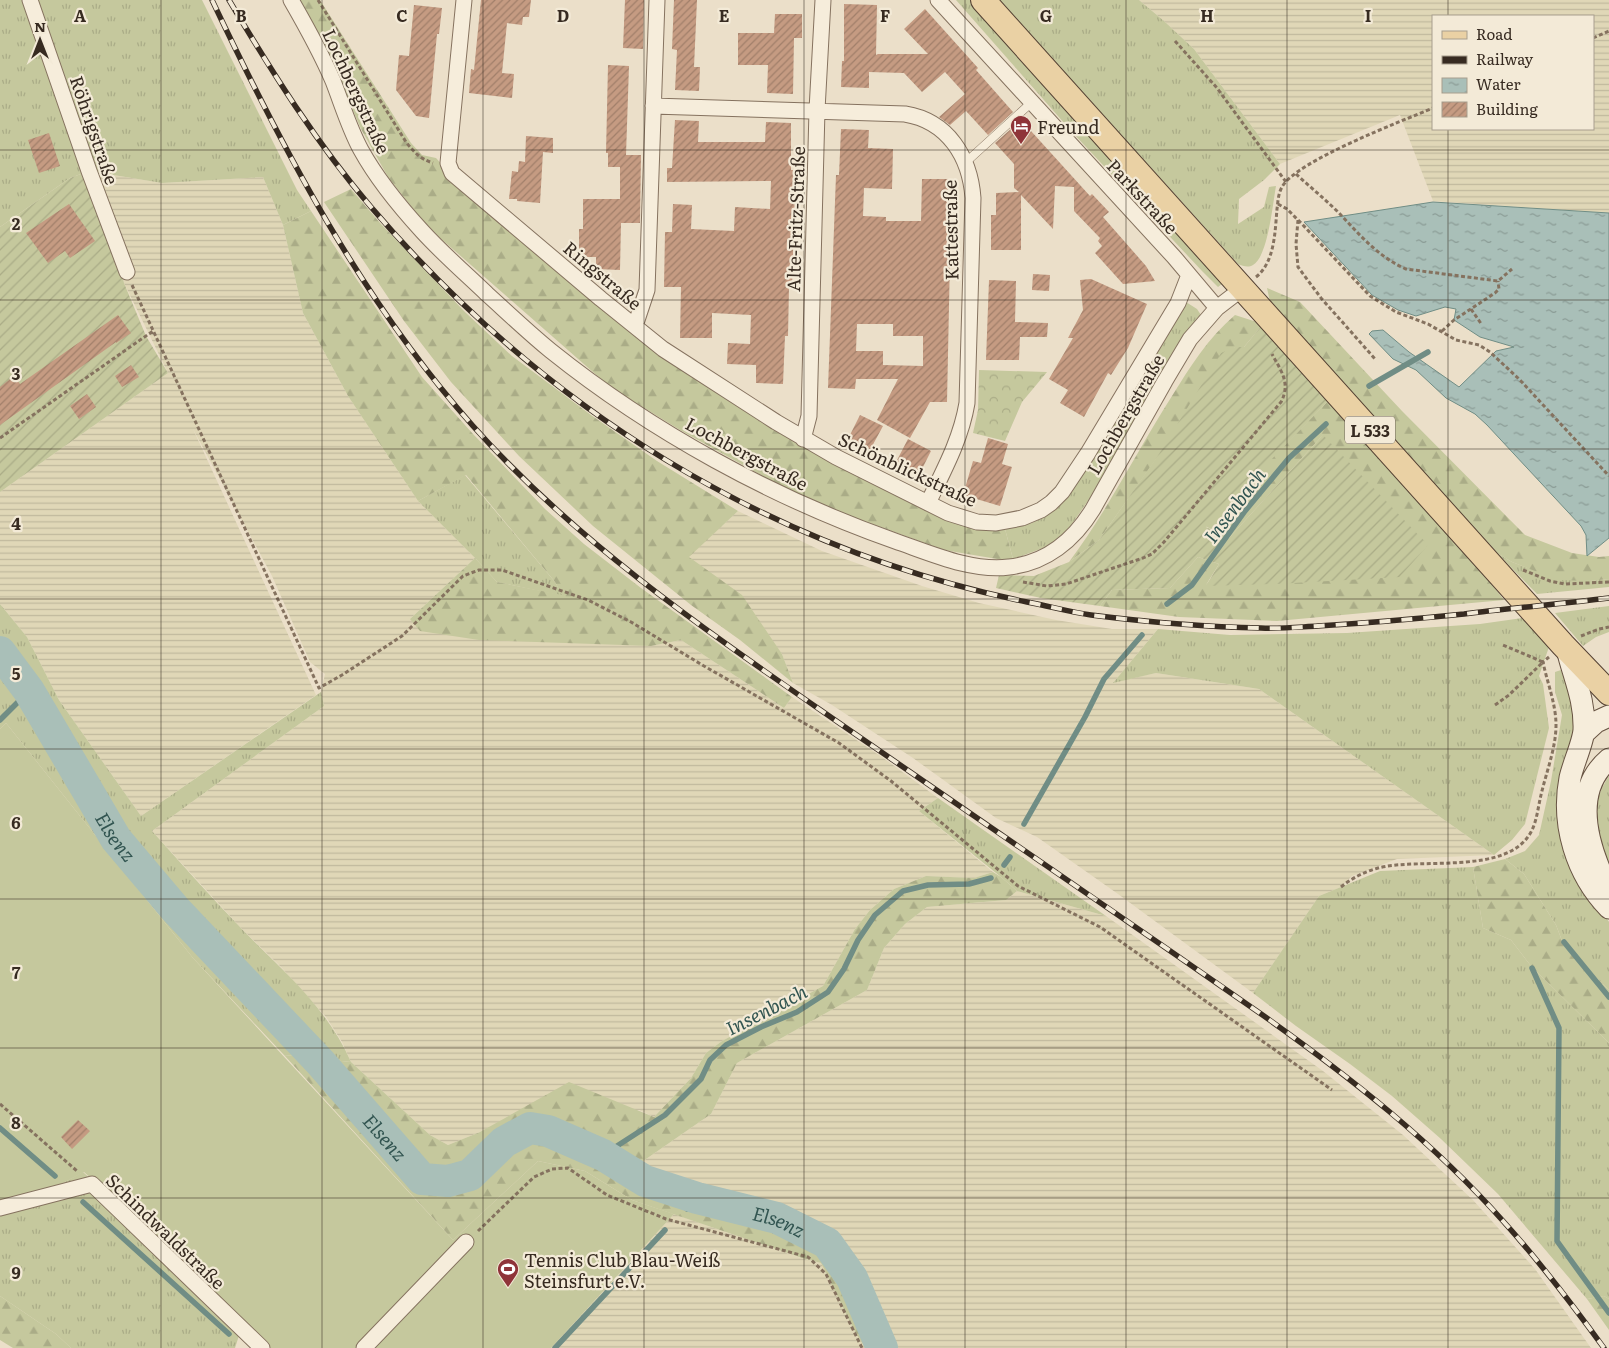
<svg xmlns="http://www.w3.org/2000/svg" width="1609" height="1348" font-family="Literata,serif">
<defs>
<pattern id="farmland-rules" width="6" height="5" patternUnits="userSpaceOnUse" patternTransform="scale(1.25)"><rect width="6" height="5" fill="#e0d7b7"/><path d="M0 2.5h6" fill="none" stroke="#c1b99d"/></pattern>
<pattern id="grass-tufts" width="24" height="20" patternUnits="userSpaceOnUse" patternTransform="scale(1.25)"><rect width="24" height="20" fill="#c5c89d"/><path d="M3 7l-1-3M5 7V3M7 7l1-3M15 17l-1-3M17 17v-4M19 17l1-3" fill="none" stroke="#aaac87"/></pattern>
<pattern id="forest-firs" width="22" height="20" patternUnits="userSpaceOnUse" patternTransform="scale(1.25)"><rect width="22" height="20" fill="#c5c89d"/><path d="M5 1l3.5 6h-7zM16 11l3.5 6h-7z" fill="#aaac87"/></pattern>
<pattern id="park-crowns" width="20" height="18" patternUnits="userSpaceOnUse" patternTransform="scale(1.25)"><rect width="20" height="18" fill="#c5c89d"/><path d="M2 6a3 3 0 1 1 6 0M12 15a3 3 0 1 1 6 0" fill="none" stroke="#aaac87"/></pattern>
<pattern id="garden-furrows" width="10" height="10" patternUnits="userSpaceOnUse" patternTransform="scale(1.25)"><rect width="10" height="10" fill="#c5c89d"/><path d="M-1 1l2-2M0 10L10 0M9 11l2-2" fill="none" stroke="#aaac87"/></pattern>
<pattern id="water-ripples" width="26" height="14" patternUnits="userSpaceOnUse" patternTransform="scale(1.25)"><rect width="26" height="14" fill="#a9bfb8"/><path d="M2 4q2-2 4 0t4 0M15 11q2-2 4 0t4 0" fill="none" stroke="#8a9b95"/></pattern>
<pattern id="building-hatch" width="6" height="6" patternUnits="userSpaceOnUse" patternTransform="scale(1.25)"><rect width="6" height="6" fill="#c59b82"/><path d="M-1 1l2-2M0 6l6-6M5 7l2-2" fill="none" stroke="#a17f6a"/></pattern>
</defs>
<rect width="100%" height="100%" fill="#ebdfc9"/>
<path fill="url(#farmland-rules)" fill-rule="evenodd" d="M1139 0H1609V213L1433 201 1400 115 1280 164 1194 49 1164 21ZM1433 16H1593V129H1433Z
M89 171 162 183 263 177 283 225 303 313 348 396 418 501 475 558 410 619 651 646 681 640 784 708 792 697 882 757 938 798 919 811 993 872 974 878 926 876 894 889 870 910 855 929 823 986 722 1041 706 1053 691 1078 654 1117 639 1110 480 1132 448 1145 430 1135 351 1062 342 1042 326 1017 281 967 241 928 152 831 324 706 321 692 325 674 310 662 272 576 193 429 316 695 141 816 59 700 27 637 0 604V492L168 373 124 283 117 254Z
M738 511 822 551 922 586 979 603 1056 620 1112 629H1158L1114 682 1156 673 1259 689 1494 855 1397 859 1352 876 1341 887 1319 896 1253 993 1118 894 1037 837 996 818 913 758 832 705 793 683 782 654 688 557Z
M1017 891 1106 916 1323 1071 1403 1135 1473 1200 1535 1269 1591 1348H891L859 1273 785 1211 703 1193 649 1176 636 1166 711 1114 737 1063 867 990 884 948 905 924 927 907 1006 900Z
M674 1214 801 1258 821 1263 854 1330 865 1348H551Z"/>
<path fill="url(#grass-tufts)" d="M0 0H202L297 190 311 211 283 225 263 177 162 183 89 171 70 178 0 227Z
M956 0H973L1226 281 1218 287 1202 271 1072 132Z
M999 0H1139L1164 21 1194 49 1280 164 1264 180 1239 199 1238 224 1264 207 1269 187 1276 186C1273 202 1268 257 1253 265 1248 268 1243 266 1238 264Z
M1186 302 1197 309 1201 315 1101 482 1065 534 1046 547 1013 559 1005 529 1032 523 1056 508Z
M465 475 555 582 563 596 497 582 475 558 418 501Z
M1497 553 1512 562 1528 568 1590 581 1609 579V587L1537 594Z
M0 604 27 637 59 700 141 816 321 692 324 706 152 831C181 863 210 896 240 927 282 971 326 1005 351 1062L284 1055 193 958 6 723 0 729Z
M1609 606V632L1596 637 1583 646 1555 613Z
M1529 617 1550 644 1539 676 1543 684 1549 728 1525 824 1512 840 1494 855 1259 689 1156 673 1113 683 1158 629 1230 635 1347 633 1480 624Z
M1561 670 1571 697 1576 718 1572 740 1591 898 1609 922V990L1564 946 1556 925 1524 874 1505 859 1525 851 1539 835 1551 781 1562 715 1555 692V672Z
M1609 776V879C1597 840 1585 812 1609 776Z
M938 798 1106 916 1017 891 1001 877 919 811Z
M1473 867 1483 928 1511 940 1531 966 1609 1043V1299L1604 1296 1587 1299 1498 1194 1441 1139 1392 1096 1350 1064 1296 1026 1253 993 1319 896 1380 871Z
M83 1172 244 1320 235 1348H71L56 1334 0 1296V1201L59 1185Z"/>
<path fill="url(#forest-firs)" d="M298 0H320L411 143 422 155 436 158 472 197 708 385 966 526 1005 529 1013 559 1003 560 944 550 831 509 777 484 680 430 610 387 439 237 417 214 388 177 361 129 338 76Z
M351 189 381 224 465 312 512 356 591 415 657 461 738 511 689 557 742 595 782 654 793 683 740 640 691 605 593 526 519 456 451 382 404 321 324 202Z
M311 211 422 377 473 434 545 509 584 544 641 588 792 697 784 708 681 640 651 646 479 640 420 631 410 619 475 558 497 582 562 595 555 582 466 475 418 501 348 396 303 313 283 225Z
M1267 288 1300 302 1402 411 1525 535 1572 553 1599 557 1609 556V579L1590 581 1558 580 1512 562 1497 553 1270 302Z
M1235 315 1263 324 1244 347H1235L1099 540 1069 562C1108 510 1137 451 1172 396 1190 367 1208 338 1235 315Z
M1331 398 1472 559 1504 600 1277 621 1179 617 1100 606 1112 590 1170 588 1198 557 1219 564 1206 585 1323 435 1229 538 1205 526Z
M1505 859 1524 874 1556 925 1564 946 1609 990V1043L1531 966 1511 940 1483 928 1473 867Z
M993 872 1001 877 1017 891 1006 900 927 907 905 924 884 948 867 990 737 1063 711 1114 636 1166 649 1176 703 1193 785 1211 832 1237 859 1273 891 1348H865L854 1330 821 1263 802 1258 632 1200 585 1171 538 1161 453 1240 284 1055 351 1062 430 1135 448 1145 480 1132 569 1082 654 1117 691 1078 706 1053 722 1041 823 986 855 929 870 910 894 889 926 876 974 878Z
M0 1296 56 1334 71 1348H13L0 1340Z
M1604 1296 1609 1299V1330L1587 1299Z"/>
<path fill="url(#park-crowns)" d="M979 370 1047 372 1022 402 1005 441 973 433 978 410Z"/>
<path fill="url(#garden-furrows)" d="M89 171 117 254 124 283 146 336 168 373 0 492V227L70 178Z
M1263 324 1331 398 1206 527 1229 538 1323 435 1428 545 1400 577 1276 584 1206 586 1219 564 1198 557 1170 588 1112 590 1100 606 1041 598 996 588 999 575 1034 576 1069 562 1099 540 1159 454 1221 353 1235 347H1244Z"/>
<path fill="#c5c89d" d="M6 723 193 958 453 1240 538 1161 585 1171 632 1200 674 1214 551 1348H267L244 1320 84 1172 59 1185 0 1201V729Z"/>
<path fill="url(#water-ripples)" stroke="#708d85" d="M1433 202 1609 213V538L1587 556 1586 535 1581 526 1487 425 1475 414 1446 398 1416 370 1393 359 1369 334 1372 331 1383 330 1409 352 1459 387 1496 351 1514 347 1480 337 1454 320 1456 309 1445 307 1416 316 1398 310 1372 295 1304 222Z"/>
<g fill="none" stroke-linecap="round" stroke-linejoin="round">
<path stroke="#708d85" stroke-width="5.5" d="M1369 386 1428 352
M1167 604 1192 585 1245 511 1289 458 1326 424
M0 720 29 691
M1024 824 1085 717 1104 679 1142 635
M1004 865 1010 857
M1564 942 1609 997
M1532 968 1559 1028 1557 1241 1609 1313
M0 1128 55 1176
M603 1155 665 1115 701 1079 710 1060 726 1045 761 1027 797 1012 828 992 844 969 858 940 875 915 903 891 928 885 969 884 991 878
M83 1202 229 1334
M687 1209 697 1198
M555 1348 665 1230"/>
<path stroke="#a9bfb8" stroke-width="32" id="s1" d="M0 652 29 691 116 839 176 910 320 1062 422 1179 448 1181 470 1175 504 1142 530 1128 548 1131 603 1155 645 1181 697 1198 777 1218 827 1243 852 1278 882 1348"/>
</g>
<path fill="url(#building-hatch)" fill-rule="evenodd" d="M481 0H531L529 17H523L522 25 507 23 502 73 514 74 512 98 469 93 471 69 474 70Z
M625 0H644L643 49 623 48Z
M674 0H697L694 67H700L699 91 675 90 677 50 672 49Z
M844 4 877 5 876 55 878 54H928L904 29 925 9 978 68 976 70 1013 112 988 135 966 111 950 125 939 117 965 94 945 72 922 92 904 73 869 72V88L841 87 842 61H844Z
M414 5 442 8 439 34H437L429 118 416 116 396 90 399 55 409 56Z
M775 14H802V38H794L793 94 767 93 768 65H738V33H774Z
M608 65 629 66 626 155H641L640 223H621L620 270 596 269V257H579V229H583V199H620V167H608V153H606Z
M675 120 699 121 698 142H765L766 122 791 123V170H796L792 287H789L788 336H785L783 384 756 383V365L727 364 728 343 750 344 751 315 712 313V338H680L681 287H664L665 232H672L673 204 692 205 691 229 734 231 735 207 770 209 771 181 667 182V168H672Z
M1021 120 1090 196 1092 194 1109 212 1103 217 1146 266 1155 281 1123 284 1095 253 1102 246 1098 241 1100 238 1074 211V187L1055 186 1053 229 1021 195V250H991V215H996V193L1019 192 1014 188V164L995 143Z
M841 129 869 130 868 148 893 149 892 189 864 188 863 216 886 217V221H921L922 179H948L947 233H952V258H950L947 402H930L910 438 877 420 898 379H856L855 389 828 388 836 175H839ZM857 324H893V336H923V366L883 365V351H856Z
M49 133 60 166 39 173 28 140Z
M526 136 553 138V153L543 152 540 203 517 201V199H509L512 171 518 172 519 161 525 162Z
M69 204 95 241 70 258 65 251 48 263 26 233Z
M1033 274 1050 275 1049 291 1032 290Z
M1091 279 1147 304 1128 348 1111 375 1108 373 1084 417 1060 403 1068 390 1049 379 1073 338H1068L1083 310 1080 280Z
M989 280 1016 281 1015 322 1048 323 1047 337H1020L1019 360H986Z
M118 315 131 333 116 343V342L0 425V387L14 376 20 384Z
M131 365 139 377 122 387 115 376Z
M87 394 96 407 79 419 70 406Z
M860 415 883 426 870 450 848 439Z
M988 438 1008 444 1002 464 1012 467 1000 506 963 495 973 461 981 463Z
M908 439 931 451 919 475 896 462Z
M78 1120 90 1131 72 1149 61 1137Z"/>
<g fill="none" stroke-linecap="round" stroke-linejoin="round">
<g stroke="#85725f" stroke-width="9">
<path id="service" d="M965 163 1032 102"/>
</g>
<g stroke="#85725f" stroke-width="17">
<path id="minor" d="M30 0 89 171 127 272
M291 0C306 26 321 53 333 81 342 104 349 128 361 150 377 179 400 207 422 231 442 253 465 273 487 294 508 313 529 333 551 351 652 432 773 498 895 541 930 553 972 572 1009 567 1046 563 1074 540 1093 509L1165 381 1190 339 1217 308 1243 288
M464 0 448 163 452 173 601 299 663 349 776 422 836 457 948 513 977 522 996 523 1022 518 1041 510 1051 503 1062 492 1088 453 1178 303 1189 275
M938 0 1174 257 1217 308
M653 106 905 114C948 121 970 157 973 198L967 403C961 439 944 470 928 503
M635 326 647 290 657 0
M803 439 809 416 817 110 823 0
M0 1208 92 1184 262 1348
M364 1348 466 1242"/>
</g>
<g stroke="#675342" stroke-width="23">
<path id="secondary" d="M1567 649C1574 678 1585 700 1584 730 1583 743 1573 764 1570 778 1561 824 1576 874 1609 908
M1584 733 1596 722 1609 716
M1609 759C1569 793 1589 850 1609 890"/>
</g>
<g stroke="#544133" stroke-width="26">
<path id="primary" d="M983 0 1563 645 1609 693"/>
</g>
<path stroke="#85725f" stroke-width="3" stroke-dasharray="4 2.5" stroke-linecap="butt" d="M318 0 406 142C414 152 420 159 433 163
M1593 38 1609 31
M1175 41 1217 88 1286 182
M1296 174C1310 187 1325 199 1339 213 1359 234 1378 257 1406 269L1498 281 1512 269
M1278 204 1287 209 1302 224 1370 296 1396 312 1428 324 1456 340 1479 345 1490 352 1519 379 1609 476
M1298 220 1296 244 1298 267 1321 298 1376 360
M1256 277C1275 262 1275 231 1277 209 1278 202 1278 194 1282 187 1296 161 1402 121 1433 108
M132 285 319 688 342 675 402 636 463 576 479 570H502L588 600 631 622 704 666 839 743 891 781 1018 886 1100 927 1332 1090
M1471 309 1482 325
M1442 331 1454 320 1495 293 1499 289 1498 281
M0 438 153 331
M1523 570 1550 581 1565 584 1609 582
M1023 582 1047 586 1066 584 1143 558 1152 554 1164 542 1281 402C1291 383 1281 371 1272 354
M1581 636 1599 629 1609 627
M1495 705 1509 695 1543 662 1503 645
M1341 887C1352 878 1364 872 1378 868 1420 857 1507 876 1531 832 1537 821 1538 807 1541 795 1546 773 1556 748 1556 725 1556 704 1547 682 1543 662L1549 657
M0 1104 77 1171
M478 1231 534 1177 552 1169 568 1168 607 1195 666 1219 808 1257 826 1274 862 1348"/>
<use href="#service" stroke="#f6eddb" stroke-width="8"/>
<use href="#minor" stroke="#f6eddb" stroke-width="15"/>
<use href="#secondary" stroke="#f6eddb" stroke-width="21"/>
<use href="#primary" stroke="#ead1a4" stroke-width="24"/>
<g stroke="#372b21" stroke-width="5.5">
<path id="rail" d="M212 0C283 150 362 301 473 426 580 546 714 636 845 727 985 824 1125 919 1264 1016 1350 1077 1433 1142 1503 1221 1539 1261 1572 1304 1604 1348
M229 0C272 72 317 144 371 207 543 408 767 549 1027 602 1049 606 1070 612 1091 615 1147 622 1205 627 1261 628 1280 629 1299 627 1318 626 1367 623 1415 619 1464 614 1512 608 1561 604 1609 598"/>
</g>
<use href="#rail" stroke="#f3ead7" stroke-width="4" stroke-dasharray="11" stroke-linecap="butt"/>
</g>
<path fill="none" stroke="#372b21" stroke-width="1" stroke-opacity="0.55" d="M161 0V1348M322 0V1348M483 0V1348M644 0V1348M804 0V1348M965 0V1348M1126 0V1348M1287 0V1348M1448 0V16M1448 129V1348M0 150H1609M0 300H1609M0 449H1609M0 599H1609M0 749H1609M0 899H1609M0 1048H1609M0 1198H1609"/>
<defs>
<g id="hotel-pin" transform="scale(1.125)"><path d="M0 17L-7.5 6A9.5 9.5 0 1 1 7.5 6Z" fill="#8f3439" stroke="#f3ead7"/><path d="M-6-4.5h1.5V1H6V5H4.5V3h-9V5H-6ZM-4 0a1.8 1.8 0 1 1 3.6 0ZM.5 0V-2.5h3Q6-2.5 6 0Z" fill="#fff"/></g>
<g id="stadium-pin" transform="scale(1.125)"><path d="M0 17L-7.5 6A9.5 9.5 0 1 1 7.5 6Z" fill="#8f3439" stroke="#f3ead7"/><path d="M0-5a6.5 5 0 1 0 0 10a6.5 5 0 1 0 0-10ZM-3.5-1.8h7v3.6h-7Z" fill="#fff"/></g>
</defs>
<g fill-rule="evenodd">
<use href="#hotel-pin" x="1021" y="126"/>
<use href="#stadium-pin" x="508" y="1269"/>
</g>
<g text-anchor="middle" dominant-baseline="central" stroke-width="4.5" stroke-linejoin="round" paint-order="stroke">
<rect fill="#f3ead7" stroke="#6f6458" stroke-width="1" x="1345" y="416.5" width="50" height="27" rx="4"/>
<g font-size="16" font-weight="bold" fill="#372b21">
<text x="1370" y="430">L 533</text>
</g>
<g font-size="18" fill="#372b21" stroke="#f3ead7">
<text transform="translate(357 91) rotate(65)">Lochbergstraße</text>
<text transform="translate(95 130) rotate(71)">Röhrigstraße</text>
<text transform="translate(1143 196) rotate(47)">Parkstraße</text>
<text transform="translate(795 219) rotate(-88)">Alte-Fritz-Straße</text>
<text transform="translate(950 230) rotate(-91)">Kattestraße</text>
<text transform="translate(603 275) rotate(40)">Ringstraße</text>
<text transform="translate(1125 414) rotate(-60)">Lochbergstraße</text>
<text transform="translate(747 453) rotate(28)">Lochbergstraße</text>
<text transform="translate(908 469) rotate(25)">Schönblickstraße</text>
<text transform="translate(166 1231) rotate(44)">Schindwaldstraße</text>
</g>
<g font-size="18" fill="#372b21" stroke="#f3ead7" text-anchor="start">
<text x="1037" y="126">Freund</text>
<text x="524" y="1259">Tennis Club Blau-Weiß<tspan x="524" dy="21">Steinsfurt e.V.</tspan></text>
</g>
<g font-size="19" font-style="italic" fill="#325551" stroke="#f3ead7">
<text transform="translate(1234 505) rotate(-53)">Insenbach</text>
<text stroke="none"><textPath href="#s1" startOffset="218">Elsenz</textPath></text>
<text transform="translate(766 1009) rotate(-27)">Insenbach</text>
<text stroke="none"><textPath href="#s1" startOffset="622">Elsenz</textPath></text>
<text stroke="none"><textPath href="#s1" startOffset="1071">Elsenz</textPath></text>
</g>
</g>
<g font-size="16" text-anchor="middle" font-weight="bold" fill="#372b21" stroke="#f3ead7" stroke-width="4.5" stroke-linejoin="round" paint-order="stroke">
<text x="80" y="22">A</text>
<text x="241" y="22">B</text>
<text x="402" y="22">C</text>
<text x="563" y="22">D</text>
<text x="724" y="22">E</text>
<text x="885" y="22">F</text>
<text x="1046" y="22">G</text>
<text x="1207" y="22">H</text>
<text x="1368" y="22">I</text>
<text x="16" y="230">2</text>
<text x="16" y="380">3</text>
<text x="16" y="530">4</text>
<text x="16" y="680">5</text>
<text x="16" y="829">6</text>
<text x="16" y="979">7</text>
<text x="16" y="1129">8</text>
<text x="16" y="1279">9</text>
</g>
<rect x="1432" y="15" width="162" height="115" fill="#f3ead7" stroke="#a89e8e"/>
<rect x="1442" y="31" width="25" height="8" fill="#ead1a4" stroke="#a89e8e"/>
<text x="1476" y="40" font-size="15" fill="#372b21">Road</text>
<rect x="1442" y="56" width="25" height="8" fill="#372b21" stroke="#a89e8e"/>
<text x="1476" y="65" font-size="15" fill="#372b21">Railway</text>
<rect x="1442" y="78" width="25" height="15" fill="url(#water-ripples)" stroke="#a89e8e"/>
<text x="1476" y="90" font-size="15" fill="#372b21">Water</text>
<rect x="1442" y="102" width="25" height="15" fill="url(#building-hatch)" stroke="#a89e8e"/>
<text x="1476" y="115" font-size="15" fill="#372b21">Building</text>
<g transform="translate(40 40)" stroke="#f3ead7" stroke-width="4" paint-order="stroke">
<path d="M0-4L9 19L0 12L-9 19Z" fill="#372b21"/>
<text y="-8" font-size="14" font-weight="bold" text-anchor="middle" fill="#372b21">N</text>
</g>
</svg>
